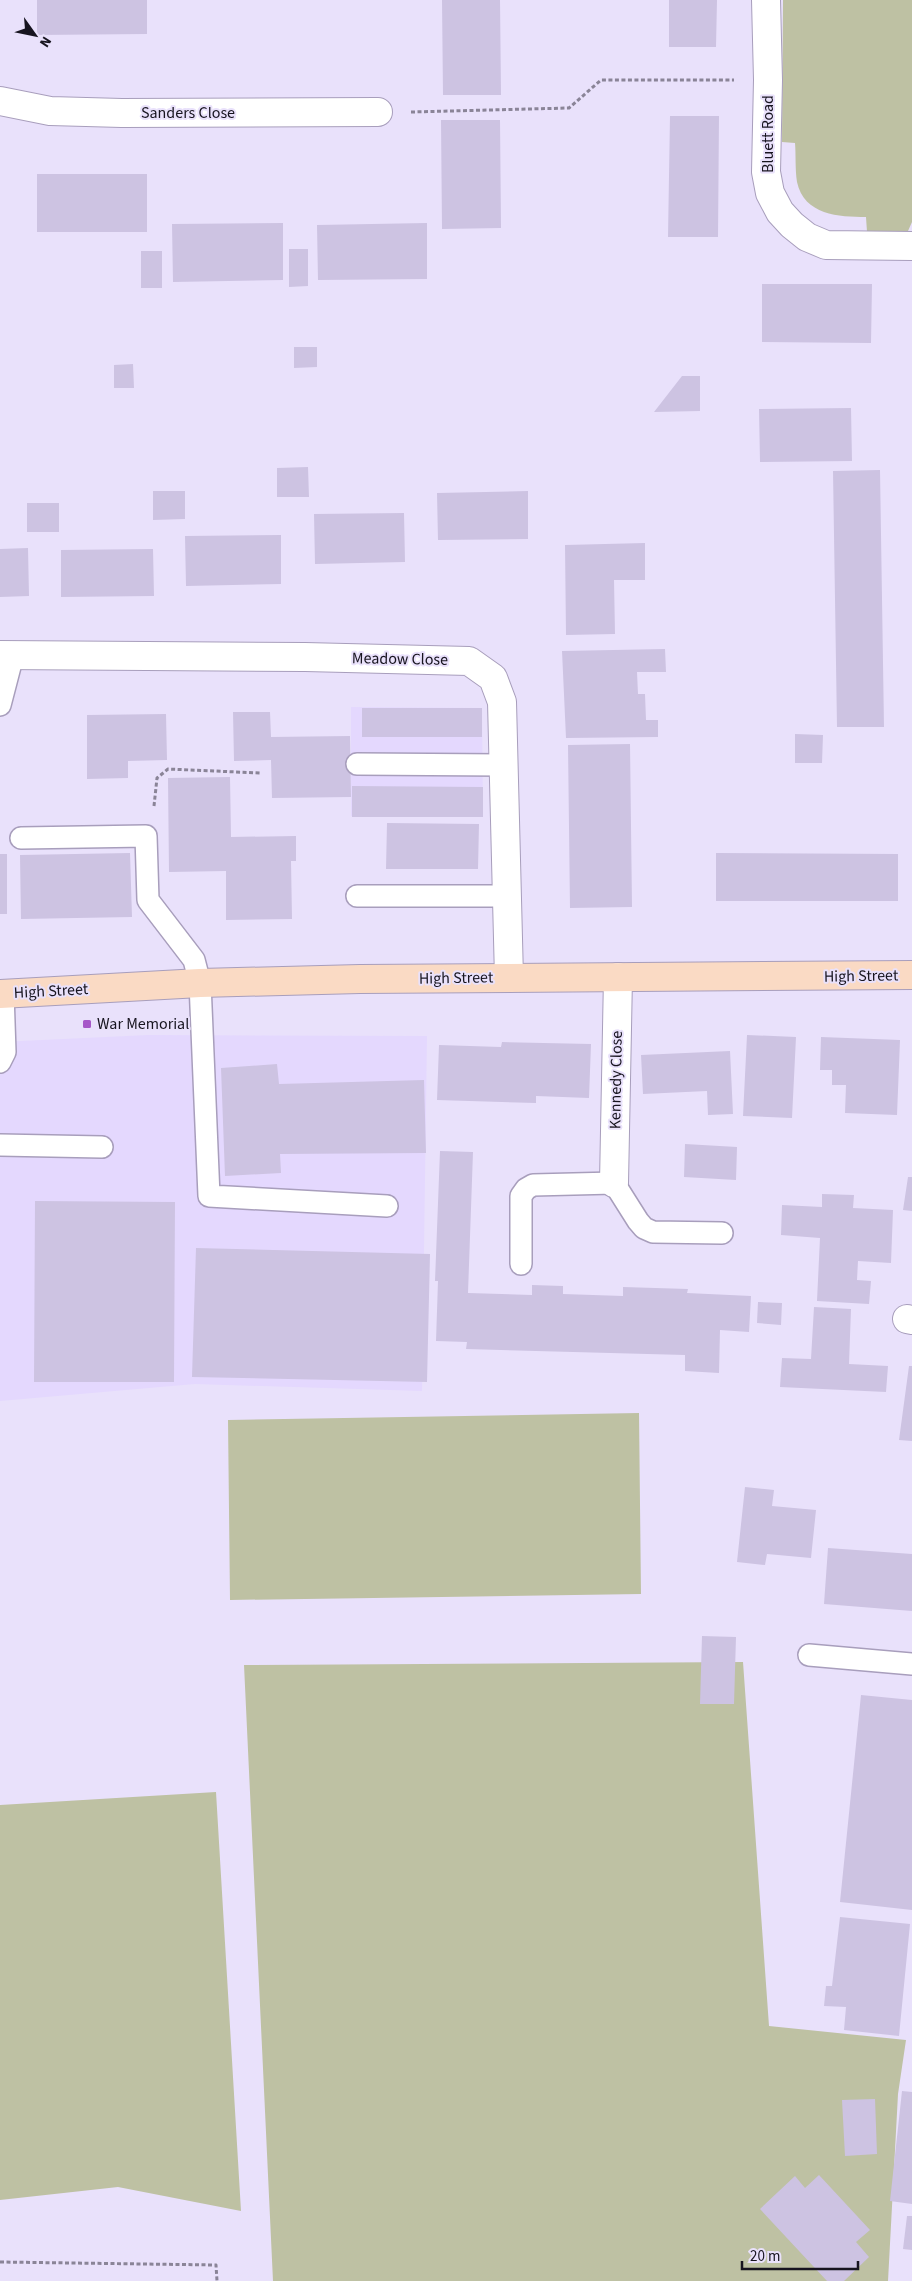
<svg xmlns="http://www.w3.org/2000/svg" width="912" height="2281" font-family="'Source Sans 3',sans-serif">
<rect width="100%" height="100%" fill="#e9e1fb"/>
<path fill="#e4d8fe" d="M351 707 482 708 483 817 351 816Z
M148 1035 427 1036 422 1391 195 1384 0 1401V1042Z"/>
<path fill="#bec1a3" d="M783 0H912V222L908 231 867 232 866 217C839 217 804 215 797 182 795 169 796 155 795 143L782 142Z
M639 1413 641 1594 230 1600 228 1420Z
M743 1662 769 2026 906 2040 898 2094 888 2281H273L244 1665Z
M216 1792 241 2211 118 2187 0 2200V1805Z"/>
<path fill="#cdc3e2" d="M37 0H147V34L37 35Z
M442 0H500L501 95H443Z
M669 0H717L716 47H669Z
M670 116H719L718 237H668Z
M441 120H500L501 228 442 229Z
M37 174H147V232H37Z
M283 223V280L173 282 172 224Z
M427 223V279L318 280 317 225Z
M289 249H308V286L289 287Z
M141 251H162V288H141Z
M762 284H872L871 343 762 342Z
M294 347H317V367L294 368Z
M133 364 134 388H114V365Z
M682 376H700V411L654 412Z
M851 408 852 461 760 462 759 409Z
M308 467 309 497H277V468Z
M880 470 884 727H837L833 471Z
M153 491H185V519L153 520Z
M528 491V539L438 540 437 493Z
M27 503H59V532H27Z
M404 513 405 562 315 564 314 514Z
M281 535V584L186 586 185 536Z
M645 543V580H614L615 634 566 635 565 545Z
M28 548 29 596 0 597V549Z
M153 549 154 596 61 597V550Z
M665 649 666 672H637L638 694H645L646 720H658V737L566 738 562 651Z
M362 708H482V737H362Z
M233 712H270L271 737 350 736 351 797 272 798 271 760 234 761Z
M166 714 167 760 128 761V778L87 779V715Z
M795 734 823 735 822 763H795Z
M630 744 632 907 570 908 568 745Z
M230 777 231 837 296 836V861H291L292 919 226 920V871L169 872 168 778Z
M352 786 483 787V817H352Z
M387 823 479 824 478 869H386Z
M130 853 132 917 21 919 20 855Z
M716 853 898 854V901H716Z
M0 854H7V914H0Z
M747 1035 796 1037 792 1118 743 1116Z
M821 1037 900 1040 897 1115 845 1113 846 1085H832V1070H820Z
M502 1042 591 1044 589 1098 536 1096V1103L437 1100 439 1045 501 1047Z
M730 1051 733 1114 708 1115 707 1091 643 1094 641 1055Z
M277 1064 279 1084 424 1080 426 1153 280 1154 281 1173 225 1176 221 1068Z
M685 1144 737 1147 736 1180 684 1177Z
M440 1151 473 1152 468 1293 532 1295V1285L563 1286V1294L623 1296V1287L688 1289 687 1293 751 1296 749 1332 720 1330 719 1373 685 1371V1355L466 1349 467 1342 436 1341 438 1281H435Z
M908 1177H912V1211L903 1210Z
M822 1194 854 1195 853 1208 893 1210 891 1263 858 1261 857 1280 871 1281 869 1304 817 1301 820 1238 781 1235 782 1205 822 1207Z
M35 1201 175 1202 174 1382H34Z
M196 1248 430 1254 427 1382 192 1377Z
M758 1302 782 1303 781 1325 757 1323Z
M814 1307 851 1309 849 1364 888 1366 886 1392 780 1387 782 1358 811 1359Z
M909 1366H912V1441L899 1440Z
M745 1487 774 1490 772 1506 816 1510 811 1558 767 1554 765 1565 737 1562Z
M828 1548 912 1554V1611L824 1604Z
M702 1636 736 1637 734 1704H700Z
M861 1695 912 1700V1910L840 1902Z
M840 1917 910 1924 899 2036 844 2030 846 2007 824 2006 826 1986H832Z
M902 2091 912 2092V2204L890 2201Z
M875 2099 877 2154 845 2156 842 2100Z
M819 2175 870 2230 856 2242 869 2257 844 2281H827L760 2209 795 2176 805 2188Z
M907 2216H912V2250L903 2249Z"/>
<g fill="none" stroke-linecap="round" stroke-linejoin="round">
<g stroke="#a89ebc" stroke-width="24">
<path id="lane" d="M0 705 13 655
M357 764 503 765
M21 838 146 836 148 900 194 960 200 983 209 1196 387 1206
M357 896H507
M0 1062 5 1052 3 993
M0 1145 102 1147
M521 1264V1196L526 1189 533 1185 614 1183 638 1221 644 1228 653 1232 722 1233
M809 1655 912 1664"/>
</g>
<g stroke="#a89ebc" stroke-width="30">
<path id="street" d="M766 0 768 80 766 172 770 193 780 212 792 225 807 237 826 245 912 246
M0 101 50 111 122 113 378 112
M0 655 305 657 469 661 493 678 502 702 509 978
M614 1183 618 977
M907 1319 912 1320"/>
</g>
<g stroke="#a89ebc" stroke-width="30">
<path id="secondary" d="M0 994 200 983 360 979 912 975"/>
</g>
<path stroke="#8a8497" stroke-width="3" stroke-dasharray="4 2.5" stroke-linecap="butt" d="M411 112 569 108 601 80H734
M154 806 157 778 168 769 260 773
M0 2262 216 2265 217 2281"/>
<use href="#lane" stroke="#fff" stroke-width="21"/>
<use href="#street" stroke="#fff" stroke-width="28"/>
<use href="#secondary" stroke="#fadac4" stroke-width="28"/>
</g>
<rect fill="#a657c8" stroke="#e9e1fb" stroke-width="2" x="82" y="1019" width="10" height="10" rx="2.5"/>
<g text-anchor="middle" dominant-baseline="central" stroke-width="4" stroke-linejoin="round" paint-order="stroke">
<g font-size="16" fill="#17141f" stroke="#e9e1fb">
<text x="188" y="113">Sanders Close</text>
<text transform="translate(768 134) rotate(-90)">Bluett Road</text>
<text transform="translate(400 659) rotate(1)">Meadow Close</text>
<text transform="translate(861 976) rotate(-1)">High Street</text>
<text transform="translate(456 978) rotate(-1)">High Street</text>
<text transform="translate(51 991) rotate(-3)">High Street</text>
<text transform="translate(616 1080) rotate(-89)">Kennedy Close</text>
</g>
<g font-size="16" fill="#17141f" stroke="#e9e1fb" text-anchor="start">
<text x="97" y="1024">War Memorial</text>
</g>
</g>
<g transform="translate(35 35) rotate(123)" stroke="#e9e1fb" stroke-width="4" paint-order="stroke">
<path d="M0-4L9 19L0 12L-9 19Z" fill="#17141f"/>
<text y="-8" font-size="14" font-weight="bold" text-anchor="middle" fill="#17141f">N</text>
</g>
<path d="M742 2261v8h116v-8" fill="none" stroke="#17141f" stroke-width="2.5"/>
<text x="750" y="2261" font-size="15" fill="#17141f" stroke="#e9e1fb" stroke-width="4" paint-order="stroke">20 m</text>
</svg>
